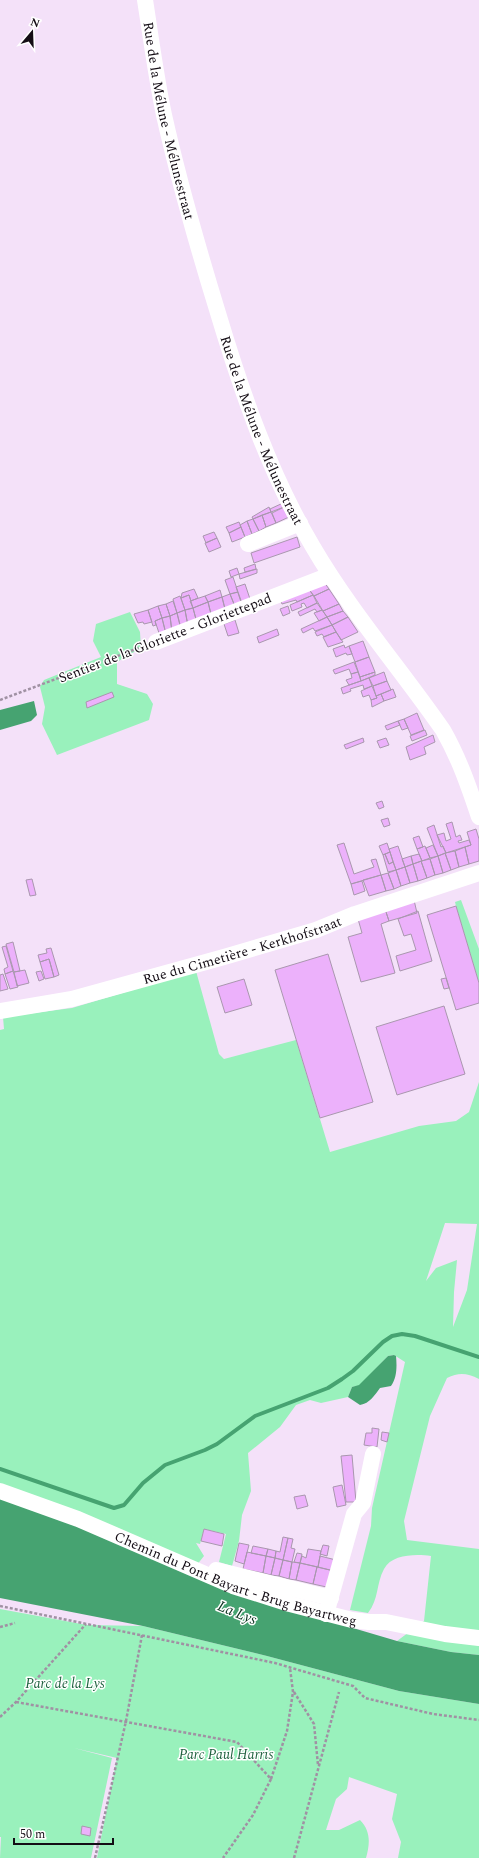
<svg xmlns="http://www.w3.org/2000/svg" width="479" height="1858" font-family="Spectral,serif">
<rect width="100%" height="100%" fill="#f4e1f9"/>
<path fill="#99f1bc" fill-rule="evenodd" d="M130 612 140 632 141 648 117 662V684L147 694 153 704 149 720 57 755 42 724 45 707 40 687 44 680 101 657 93 641 96 624Z
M461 900 479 949V983L456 906 455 902Z
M196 971 219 1054 224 1059 296 1040 330 1152 419 1126 456 1121 469 1112 479 1082V1379C467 1373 459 1372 447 1378L430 1416 404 1521 407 1540 479 1549V1655L451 1652 397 1641 424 1621 431 1556C416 1554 392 1554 384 1569 376 1584 379 1599 368 1613L350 1610 371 1526 372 1508 405 1362 394 1355 388 1356 359 1386 352 1387 348 1397 321 1403 310 1400 296 1405 280 1427 248 1453 251 1491 242 1515 239 1541 232 1566 219 1562 226 1534 204 1529 200 1544 196 1543 204 1556 196 1566 0 1498V1030L4 1029 3 1017 72 1008ZM445 1223 477 1224 467 1290 453 1327 454 1292 457 1260 436 1268 426 1281Z
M0 1609 87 1625 143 1626 267 1656 399 1691 479 1704V1858H398L401 1842 392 1819 397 1794 349 1777 347 1789 336 1799 326 1830H339L360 1820C371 1831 370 1844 366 1858H97L117 1758 74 1748 112 1758 91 1858H0L1 1837H0Z"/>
<path fill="#46a371" d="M34 701 37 715 31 721 0 730V710Z
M394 1355 396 1356C397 1366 397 1378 391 1386L380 1388C374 1396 370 1403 360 1405L348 1397 352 1387 359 1385 388 1356Z
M0 1498 24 1505 258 1600 397 1641 451 1652 479 1655V1704L399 1691 267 1656 143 1626 0 1598Z"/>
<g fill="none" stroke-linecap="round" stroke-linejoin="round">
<path stroke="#46a371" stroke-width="4" d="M0 1469 114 1508 124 1505 143 1483 165 1465 205 1450 217 1444 255 1416 328 1388 342 1379 353 1371 383 1342 392 1336 402 1334 415 1336 479 1357"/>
</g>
<path fill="#ecb1fb" stroke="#a997ae" d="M283 503 284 507 271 512 270 509Z
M269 507 271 512 253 519 252 517Z
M284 507 289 517 276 523 272 513Z
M271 512 276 523 266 527 262 515Z
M262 515 266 527 259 531 253 519Z
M253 519 259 531 252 534 247 521Z
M247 521 252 534 245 537 240 525Z
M239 522 241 527 229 533 226 527Z
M241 527 245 537 232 542 229 533Z
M214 532 217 538 206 543 203 536Z
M297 537 300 547 254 563 251 553Z
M217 538 221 547 209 552 205 543Z
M255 564 256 569 245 572 244 568Z
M237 568 239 574 231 577 229 571Z
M257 569V573L240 579 239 574Z
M233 577 238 592 230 594 225 580Z
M324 582 329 589 314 596 308 588Z
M245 584 250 599 241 602 236 587Z
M308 588 313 595 297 602 296 600 282 604 280 599Z
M194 589 198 598 191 601 189 595 181 598 182 593Z
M329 589 339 604 323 611 314 596Z
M220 590 222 597 208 602 205 596Z
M238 592 243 606 236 609 230 594Z
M230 594 236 609 226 613 222 597Z
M189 595 193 608 185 610 181 598Z
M313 595 317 603 307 608 304 603 301 604 302 607 292 611 290 605Z
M180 596 185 610 177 613 173 599Z
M205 596 208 602 193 608 190 601Z
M222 597 226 613 212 618 208 602Z
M173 601 177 613 170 616 166 604Z
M208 602 212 618 197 623 193 608Z
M317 603 322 610 317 612 315 609 300 616 298 612Z
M166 604 170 616 162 618 158 606Z
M339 604 343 611 327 617 323 611Z
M158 606 162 618 155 621 156 625 153 626 148 610Z
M288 606 290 613 283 616 280 609Z
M193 608 197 623 188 626 185 610Z
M148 610 152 622 144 624 143 622 138 623 134 614Z
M185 610 188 626 181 629 177 613Z
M322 610 327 617 319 621 314 613Z
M343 611 348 617 332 625 327 617Z
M177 613 181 629 172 632 170 616Z
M170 616 172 632 166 634 162 618Z
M327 617 332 625 315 631 313 628 303 633 301 629Z
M348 617 358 632 341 640 332 625Z
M162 618 166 634 160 636 155 621Z
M235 620 239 633 228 636 224 624Z
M332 625 336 632 324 637 322 634 317 636 315 632Z
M277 629 279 635 259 643 257 637Z
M336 632 343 642 328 647 323 637Z
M363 641 369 657 355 662 349 646Z
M344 645 345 648 349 646 352 654 347 655 346 653 336 657 333 649Z
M369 657 375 672 360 677 355 662Z
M354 662 358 672 351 674 349 669 335 674 333 670Z
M358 672 361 681 349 685 346 680 352 678 351 674Z
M375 672V675L361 681 360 677Z
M384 672 387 681 373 686 369 678Z
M369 678 372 686 364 689 363 685 350 689 351 691 343 694 341 688Z
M387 681 391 690 376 696 373 686Z
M372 686 377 698 371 700 369 695 363 697 361 691Z
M393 689 396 697 384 701 381 694Z
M112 692 114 697 87 708 86 702Z
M381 694 384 701 372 707 371 700 377 698 376 696Z
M417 713 424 730 411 735 404 719Z
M404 719 408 728 402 730 398 721Z
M398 721 400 725 387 730 385 726Z
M425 730 427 735 412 741 410 736Z
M433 735 435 742 424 747 426 754 410 760 406 747Z
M363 738 364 742 346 749 344 745Z
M386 738 389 745 380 748 377 741Z
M382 801 384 807 379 809 376 803Z
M388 818 390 825 384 827 381 820Z
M452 822 456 837 460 835 462 840 458 841 459 843 469 840 471 845 446 853 437 835 444 833 446 841 451 839 446 824Z
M434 825 441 847 443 846 446 853 438 856 427 828Z
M476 829 479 839V861L469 864 465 847 471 845 467 832Z
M419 836 423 847 417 849 413 838Z
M344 843 354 874 374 867 371 860 376 859 381 875 351 884 337 845Z
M387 843 390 852 383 855 379 846Z
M433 845 438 856 430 858 426 848Z
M398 846 405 867 396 870 389 849Z
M425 846 430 858 422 861 417 849Z
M465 847 469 864 459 867 455 851Z
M455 851 459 867 451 870 445 853Z
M390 852 393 862 389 864 385 854Z
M445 853 451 870 443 873 438 856Z
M385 854 389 864 393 862 396 870 388 872 383 855Z
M419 854 422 861 413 864 411 856Z
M411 856 413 864 405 867 402 859Z
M438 856 443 873 435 875 430 859Z
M430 859 435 875 427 878 421 861Z
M421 861 427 878 418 881 413 864Z
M413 864 418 881 410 883 405 867Z
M405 867 410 883 401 886 396 870Z
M396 870 401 886 394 889 388 873Z
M388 873 394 889 386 891 381 875Z
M381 875 386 891 369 896 363 880Z
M32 879 36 895 30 896 26 880Z
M362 881 365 891 354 895 351 884Z
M414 900 417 913 389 921 385 909Z
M456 906 479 983V1003L456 1010 427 915Z
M385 909 389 921 381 924 395 973 361 982 348 937 362 933 358 919Z
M418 911 432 961 400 971 396 956 416 950 411 934 404 936 398 919Z
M13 942 20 971 14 972 6 944Z
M6 946 13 971 5 974 4 969 8 967 2 947Z
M51 948 59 975 54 977 49 959 40 962 38 955 47 953 46 949Z
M328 954 373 1102 320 1118 275 970Z
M49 959 54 977 45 979 40 962Z
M25 970 29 983 17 986 14 972Z
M13 971 18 987 10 989 5 974Z
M41 971 44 979 39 981 36 972Z
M3 974 8 989 0 991V975Z
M446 978 449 988 444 989 441 979Z
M244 979 252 1005 225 1013 217 987Z
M444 1006 465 1074 397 1095 376 1027Z
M372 1428 379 1429 377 1447 364 1445 366 1433H372Z
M382 1432 389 1433 387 1442 381 1440Z
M352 1455 356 1502H346L341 1456Z
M342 1485 346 1505 337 1507 333 1487Z
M305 1495 308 1506 297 1509 294 1497Z
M204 1529 224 1534 222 1546 201 1541Z
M283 1537 288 1538 283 1560 275 1558 276 1551 280 1552Z
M288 1538 293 1539 291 1548 295 1549 292 1562 283 1560Z
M239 1543 249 1545 244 1564 235 1561Z
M323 1545 329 1546 327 1556 320 1554Z
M253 1546 268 1549 266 1556 251 1553Z
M268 1549 276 1551 275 1558 266 1556Z
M308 1549 321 1551 318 1567 300 1563 302 1556 306 1558Z
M247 1552 266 1556 263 1573 243 1569Z
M297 1553 302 1554 300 1563 294 1562Z
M266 1556 275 1558 271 1575 263 1573Z
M320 1556 336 1560 334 1571 318 1567Z
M275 1558 283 1560 279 1576 271 1575Z
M283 1560 292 1562 289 1579 279 1576Z
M292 1562 300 1563 296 1580 289 1579Z
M300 1563 317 1567 313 1584 296 1580Z
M317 1567 334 1571 331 1588 313 1584Z
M82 1826 91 1828 90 1836 81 1834Z"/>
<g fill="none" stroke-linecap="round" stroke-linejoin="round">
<path stroke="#a091a3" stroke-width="2.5" stroke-dasharray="3 2" stroke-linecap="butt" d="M0 700 144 646
M0 1606 275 1663 353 1686 365 1698 433 1714 479 1720
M0 1627 15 1623
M294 1692 314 1724 318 1765
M16 1702 237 1742 271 1779 253 1815 223 1858
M0 1717 16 1702 86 1624
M271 1779 287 1731 293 1692 290 1668
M95 1858 126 1721 142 1635
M294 1858 339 1692"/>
<g stroke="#fff" stroke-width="16">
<path id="s1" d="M145 0C151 38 156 77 164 115 179 182 198 248 218 313 242 393 270 475 313 547 351 612 400 668 443 730 459 758 469 787 479 817"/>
<path d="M248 544 300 523"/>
<path d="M156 642 330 575"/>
<path id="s2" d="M0 1011 72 999 224 957 316 930 355 914 479 873"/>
<path id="s3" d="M0 1491 78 1519 233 1586 290 1604 352 1620 369 1622H386L445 1634 479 1638"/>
<path d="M216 1570 331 1598"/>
<path d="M326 1614 354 1514 363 1503 373 1454"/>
</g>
</g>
<g text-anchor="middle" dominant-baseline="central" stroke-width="3" stroke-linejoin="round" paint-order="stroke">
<g font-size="14" fill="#140d15" stroke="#fff">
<text stroke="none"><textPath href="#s1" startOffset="123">Rue de la Mélune - Mélunestraat</textPath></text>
<text stroke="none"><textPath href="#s1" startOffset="447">Rue de la Mélune - Mélunestraat</textPath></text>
<text transform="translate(165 638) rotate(-21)">Sentier de la Gloriette - Gloriettepad</text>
<text stroke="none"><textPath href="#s2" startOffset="250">Rue du Cimetière - Kerkhofstraat</textPath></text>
<text stroke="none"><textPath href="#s3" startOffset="252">Chemin du Pont Bayart - Brug Bayartweg</textPath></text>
</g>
<g font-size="14" font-style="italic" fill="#1f623f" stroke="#fff">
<text x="65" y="1683">Parc de la Lys</text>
<text x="226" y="1754">Parc Paul Harris</text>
</g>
<g font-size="15" font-style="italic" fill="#0a331e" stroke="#fff">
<text transform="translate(237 1613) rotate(22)">La Lys</text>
</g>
</g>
<g transform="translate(32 32) rotate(19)" stroke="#ffffff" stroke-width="3" paint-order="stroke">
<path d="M0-3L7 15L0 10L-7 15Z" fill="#140d15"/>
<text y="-6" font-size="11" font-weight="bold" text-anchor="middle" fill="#140d15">N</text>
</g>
<path d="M14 1838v6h99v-6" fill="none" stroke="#140d15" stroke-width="2"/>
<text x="20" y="1838" font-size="12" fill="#140d15" stroke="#ffffff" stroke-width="3" paint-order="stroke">50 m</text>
</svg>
